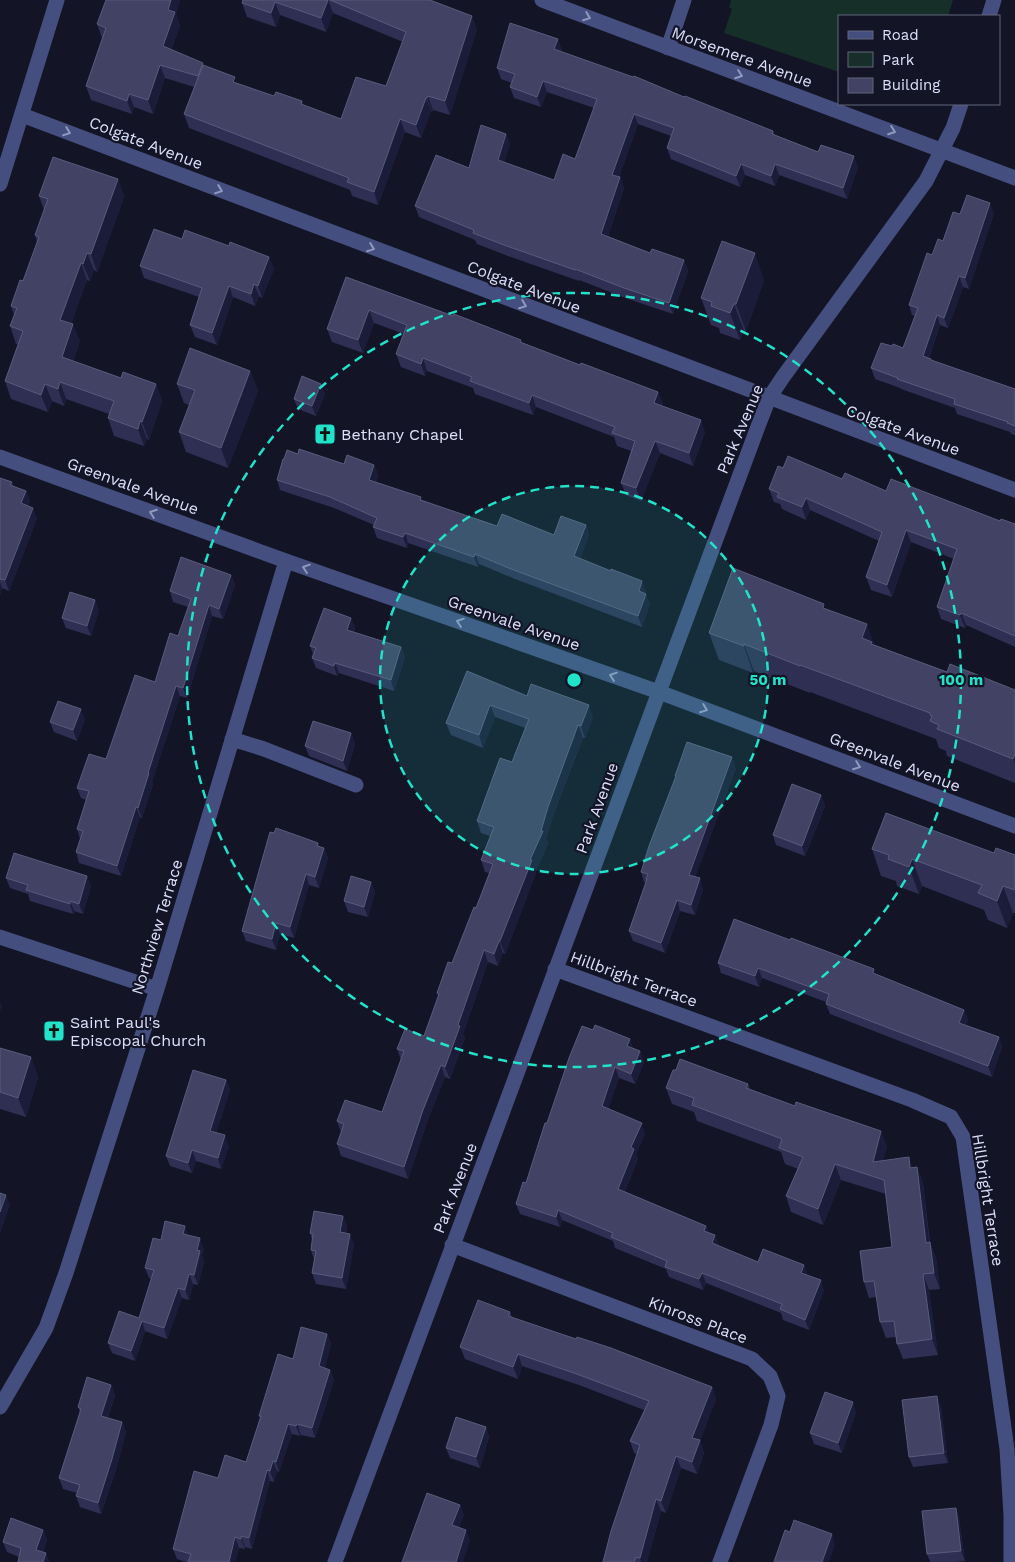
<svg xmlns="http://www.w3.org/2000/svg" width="1015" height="1562" font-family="'Work Sans',sans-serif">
<rect width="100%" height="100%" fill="#131426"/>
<path fill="#172f29" d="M731 0H953L948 16H839V72L724 33 732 9 729 7Z"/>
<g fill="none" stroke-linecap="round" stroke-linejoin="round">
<path stroke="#444f7f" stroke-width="15" d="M542 0 1015 178
M989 16 994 0
M668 48 684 0
M22 115 1015 490
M0 184 57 0
M0 457 286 561 659 692 1015 826
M232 739 264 749 356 785
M0 937 157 989
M555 969 912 1100 951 1117 963 1137 1007 1449 1011 1515V1562
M452 1245 752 1359 770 1376 778 1396 771 1425 720 1562
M0 1407 46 1328 66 1273 157 989 286 561
M335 1562 757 429 769 398 783 377 926 181 953 128 961 104"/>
</g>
<path fill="#2e2f52" d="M106 0H180L176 14 180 26 171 50 204 65 237 83 274 96 302 101 303 105 341 119 386 86 403 42 333 13 326 32 280 15 276 27 247 17 242 3 243 0H430L477 29 450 115 433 110 432 112 431 111 421 138 405 132 378 205 352 196 350 190 189 128 184 114 194 87 165 78 153 114 134 107 132 114 91 100 86 86 102 38 97 24Z
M562 49 561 52 684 97 773 131 775 135 858 167 847 199 779 175 775 186 745 175 740 187 671 159 667 148 671 136 638 124 619 177H620L624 188 608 236 650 253 684 260 688 271 673 314 628 299 579 280V281L508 256 477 244 475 240 419 217 415 206 469 168 506 134 510 144 504 162 554 180 575 159 594 108 547 92 541 107 514 98 510 87 512 83 501 79 497 68Z
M118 179 124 197 97 272 94 270 90 281 87 280 71 323 80 341 73 361 121 378 156 384 162 401 149 440 147 439 144 446 114 436 108 418 109 414 66 399 64 406 52 401 48 412 11 399 5 381 18 344H16L10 326 14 315 11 306 23 281 37 242 35 235 44 210 39 196Z
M994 213 969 289 963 287 948 328 940 325 929 358 931 359 932 361 1015 389V435L1011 434 1010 432 957 414 955 408 901 389 900 388 875 379 871 368 892 346 903 348 915 316 912 315 909 305 932 255 943 241 960 214Z
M182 239 229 246 269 257 274 269 262 298 259 296 255 306 233 297 217 345 195 337 190 325 199 297 144 278 140 266Z
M346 277 521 340 522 343 580 365 658 392 663 404 662 406 705 432 693 466 660 453 641 501 626 495 621 483 631 451 617 446 614 437 536 407 533 415 475 394 473 388 427 371 425 376 401 367 396 354 404 334 374 323 363 353 332 342 327 329Z
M764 280 746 331H744L740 340 720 333 719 328 711 325 701 298Z
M250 371 258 391 228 468 186 452 179 432 189 405 184 403 177 384Z
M321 384 325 394 316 416 298 409 294 399Z
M298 454 344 464 374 465 378 475 376 482 423 500 497 526 554 535 586 525 589 535 580 559 646 591 645 594 650 604 642 627 515 579 479 564 478 567 408 543 407 548 377 538 373 527 374 525 334 508 280 490 277 480 284 459Z
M783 468 842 479 1000 521 1015 524V647L966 625 965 628 941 619 937 607 954 559 911 542 892 597 871 590 866 577 879 541 810 510 806 520 782 509 780 504 774 502 769 489Z
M0 478 12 482 13 486 26 491 30 501 28 506 37 518 9 591 2 588 0 595Z
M231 575 235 585 223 619 212 616 187 698 180 696 152 782 153 784 142 818 140 817 121 876 79 863 76 852 80 839 77 829 86 800 81 798 77 788 106 759 155 682 178 636 188 607 173 602 170 591Z
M826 609 875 645 947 672 1015 690V783L947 756 946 751 939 748 936 739 810 692V693L754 671 753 673 719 660 709 633Z
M99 610 91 636 66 628 62 618Z
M351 618 355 628 354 632 401 647 405 657 394 691 339 673 337 676 316 668 312 658 313 654 310 646Z
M467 671 527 696 593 717 585 738H583L552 819 546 839 548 843 536 871V873L505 954 503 953 498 966 488 962 463 1034 465 1038 450 1079 445 1077 427 1122 408 1179 341 1156 337 1144 341 1132 337 1121 382 1112 401 1060 397 1049 424 1036 438 996 437 993 452 963 476 908 489 873 485 872 481 860 490 836 481 833 477 821 512 762 525 728 495 717 483 748 451 735 446 723Z
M85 719 77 741 54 732 50 722Z
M351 733 355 744 347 771 309 756 305 746Z
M736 768 695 877 703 889 695 915 680 911 665 953 633 941 629 931 646 883 644 882 641 872 676 778 675 776Z
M821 795 825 806 805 856 776 845 773 835Z
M274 833 318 843 319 846 324 848 328 858 319 888 309 885 294 938 280 934 276 950 246 941 242 931Z
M872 849 994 853 1015 855V913H1013L1007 928 988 920 984 910 922 886 919 894 897 886 896 881 881 876Z
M87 876 91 886 83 914 74 911 73 914 30 901 28 894 10 888 6 878Z
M371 882 375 892 368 917 348 912 344 901Z
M718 963 876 974 964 1010 968 1020 966 1025 999 1037 1002 1047 992 1077 830 1014 826 1004V1002L762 978 759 987 721 973Z
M593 1030 630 1039 633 1049 640 1051 644 1062 635 1084 619 1078 608 1109 645 1134 636 1154 638 1159 625 1192 706 1226 709 1233 715 1235 719 1246 758 1262 808 1275 824 1290 809 1330 783 1320 781 1313 706 1283 703 1290 669 1277 666 1269 615 1248 613 1241 562 1220 560 1227 520 1214 516 1204 526 1183 547 1123Z
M0 1048 31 1057 38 1077 26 1117 0 1109Z
M226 1080 230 1090 216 1133 229 1146 221 1169 196 1161 192 1173 170 1166 166 1156Z
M748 1084 750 1089 887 1146 883 1161 913 1167H917L923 1183 930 1243 936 1258 940 1289 929 1290 938 1355 903 1359 897 1344 896 1337 886 1338 880 1322 877 1297 869 1298 864 1282 892 1247 886 1194 841 1180 823 1225 791 1212 786 1196 798 1169 785 1164 781 1152 697 1121 694 1112 672 1104 666 1088Z
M343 1216 347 1226 346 1233 354 1244 346 1289 316 1284 312 1273 314 1260 311 1250 312 1240 310 1233Z
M189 1236 204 1249 202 1256 204 1261 198 1285 193 1284 189 1300 182 1298 167 1339 145 1331 135 1361 112 1353 108 1343 139 1318 152 1279 149 1278 145 1268 161 1240Z
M510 1312 512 1317 712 1387 716 1399 700 1441 704 1453 697 1474 681 1468 666 1513 661 1511 647 1562H603L637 1454 634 1453 630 1441 644 1410 579 1385 522 1366 518 1379 465 1359 460 1347Z
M327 1334 331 1344 325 1368 330 1370 334 1380 315 1438 301 1435 300 1436 292 1434 279 1472 277 1471 274 1482 270 1481 252 1549 245 1547V1549L239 1548 235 1562H186L177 1559 173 1549 218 1478 246 1462 260 1418 259 1416 293 1359Z
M111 1385 115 1395 108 1418 122 1422 126 1432 116 1470 101 1514 80 1507 76 1496 77 1493 63 1489 59 1478 80 1413 78 1407Z
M941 1407 948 1463 913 1467 909 1457Z
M856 1412 842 1453 814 1444 810 1433Z
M486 1427 489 1437 480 1468 450 1458 446 1448Z
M956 1508 959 1518 965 1561 955 1562H930L927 1554Z
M43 1530 47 1540 43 1552 46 1553 49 1562H18L19 1557 7 1552 3 1542Z"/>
<path fill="#1b1c39" d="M171 0H180L176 14 180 26 168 60 163 46 168 10Z
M328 0 333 13 326 32 321 18Z
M275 2 280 15 276 27 271 13Z
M472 16 477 29 450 115 445 101Z
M558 39 562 49 558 60 554 49Z
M160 65 165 78 153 114 148 100Z
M543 81 547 92 541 107 537 97Z
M129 94 134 107 132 114 127 101Z
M428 96 433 110 432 112 427 98Z
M426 98 431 111 421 138 416 125Z
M634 114 638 124 616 186 612 175Z
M400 119 405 132 378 205 374 192Z
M506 134 510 144 502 170 498 160Z
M854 156 858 167 847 199 843 188Z
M741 164 745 175 740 187 736 176Z
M775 164 779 175 775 186 771 176Z
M620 177 624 188 605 244 601 234Z
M118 179 124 197 97 272 91 254Z
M990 203 994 213 969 289 965 278Z
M87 253 94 270 90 281 83 264Z
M755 253 764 280 746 331 736 304Z
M269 257 274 269 262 298 258 286Z
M684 260 688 271 673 314 669 303Z
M81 263 87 280 67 337 60 320Z
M959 276 963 287 948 328 944 318Z
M254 284 259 296 255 306 251 294Z
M229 286 233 297 217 345 212 333Z
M734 304 744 331 740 340 730 313Z
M369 310 374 323 363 353 358 340Z
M937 315 940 325 926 366 923 356Z
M73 324 80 341 68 374 62 357Z
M423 358 427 371 425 376 421 364Z
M250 371 258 391 228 468 221 448Z
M60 382 66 399 64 406 58 389Z
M45 384 52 401 48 412 41 395Z
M156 384 162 401 149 440 142 422Z
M321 384 325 394 316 416 312 406Z
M658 392 663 404 659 415 654 403Z
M532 395 536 407 533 415 529 403Z
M701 420 705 432 693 466 689 453Z
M140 421 147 439 144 446 138 429Z
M655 441 660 453 641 501 636 488Z
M374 465 378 475 373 490 369 480Z
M26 491 30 501 25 514 21 503Z
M806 498 810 510 806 520 802 507Z
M33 508 37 518 9 591 5 580Z
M586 525 589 535 578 566 574 556Z
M906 530 911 542 892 597 887 585Z
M405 533 408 543 407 548 403 537Z
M475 554 479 564 478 567 474 557Z
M231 575 235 585 223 619 219 609Z
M642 581 646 591 642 602 639 591Z
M0 582 2 588 0 595Z
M646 594 650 604 642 627 638 616Z
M95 600 99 610 91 636 87 626Z
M209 605 212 616 187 698 183 688Z
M961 613 966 625 965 628 960 615Z
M351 618 355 628 351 640 347 630Z
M867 624 877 651 862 638Z
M744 644 754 671 753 673 744 646Z
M401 647 405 657 394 691 391 680Z
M335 663 339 673 337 676 334 666Z
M176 686 180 696 152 782 153 784 142 818 138 808 148 773Z
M490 705 495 717 483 748 479 735Z
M589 705 593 717 585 738 581 726Z
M81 709 85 719 77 741 73 730Z
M578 725 583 738 552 819 546 839 548 843 536 871V873L505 954 500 941 530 860 548 807Z
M351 733 355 744 347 771 343 761Z
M1015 754V764L1013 759Z
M732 757 736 768 692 885 689 875Z
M821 795 825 806 805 856 802 846Z
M136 807 140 817 121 876 117 866Z
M324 848 328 858 319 888 315 877Z
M912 859 922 886 919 894 909 867Z
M306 874 309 885 294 938 290 927Z
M87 876 91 886 83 914 79 904Z
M700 878 703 889 695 915 691 905Z
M371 882 375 892 368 917 364 907Z
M1003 886 1013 913 1007 928 997 901Z
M677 900 680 911 665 953 661 943Z
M70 901 74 911 73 914 70 904Z
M276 923 280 934 276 950 272 939Z
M499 941 503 953 498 966 494 954Z
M484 950 488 962 463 1034 465 1038 450 1079 445 1067 458 1025Z
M758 968 762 978 759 987 755 976Z
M0 1002 2 1006 0 1012Z
M964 1010 968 1020 963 1033 959 1023Z
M999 1037 1002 1047 992 1077 988 1066Z
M630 1039 633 1049 627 1046Z
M640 1051 644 1062 635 1084 631 1074Z
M31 1057 38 1077 26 1117 18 1098Z
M441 1065 445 1077 427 1122 408 1179 404 1167 423 1110Z
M615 1067 619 1078 606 1116 602 1106Z
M226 1080 230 1090 214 1141 210 1131Z
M642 1123 645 1134 636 1154 638 1159 622 1200 618 1189 631 1147Z
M881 1131 887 1146 879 1178 873 1162Z
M225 1135 229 1146 221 1169 218 1158Z
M192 1150 196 1161 192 1173 188 1163Z
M909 1157 915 1173 910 1168Z
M835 1164 841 1180 823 1225 818 1209Z
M917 1167 923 1183 931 1259 926 1243Z
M6 1195 10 1205 0 1234V1212Z
M558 1210 562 1220 560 1227 556 1217Z
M343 1216 347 1226 344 1242 340 1232Z
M185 1226 189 1237 183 1234Z
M706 1226 710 1236 704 1231Z
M350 1234 354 1244 346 1289 342 1278Z
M715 1235 719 1245 716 1253 712 1243Z
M200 1238 204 1249 202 1256 204 1261 198 1285 194 1275 197 1250Z
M930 1242 936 1258 940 1289 934 1273Z
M804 1265 808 1275 801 1273Z
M702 1273 706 1283 703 1290 699 1279Z
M189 1274 193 1284 189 1300 185 1290Z
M923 1274 929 1290 938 1355 932 1339Z
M821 1280 824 1290 809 1330 805 1320Z
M178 1288 182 1298 167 1339 164 1328Z
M142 1321 145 1331 135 1361 131 1351Z
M327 1334 331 1344 323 1377 319 1366Z
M518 1354 522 1366 518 1379 513 1367Z
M330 1370 334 1380 315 1438 312 1428Z
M111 1385 115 1395 105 1426 101 1416Z
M712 1387 716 1399 700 1441 704 1453 697 1474 692 1462V1438Z
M937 1396 941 1407 948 1463 944 1453Z
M853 1402 856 1412 842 1453 838 1443Z
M122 1422 126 1432 116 1470 101 1514 98 1503Z
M288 1424 292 1434 279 1472 276 1462Z
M297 1424 301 1435 300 1436 296 1426Z
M486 1427 489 1437 480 1468 476 1457Z
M676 1456 681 1468 666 1513 661 1501Z
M273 1461 277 1471 274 1482 270 1471Z
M267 1470 270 1481 252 1549 249 1538Z
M656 1499 661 1511 647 1562H641L640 1558Z
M460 1505 464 1515 456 1536 452 1525Z
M956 1508 959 1518 965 1561 961 1551Z
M43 1530 47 1540 40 1560 36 1550Z
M466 1530 470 1541 463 1562H456Z
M832 1534 835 1545 829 1562H822Z
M241 1536 245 1547V1549L241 1539Z
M235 1537 239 1548 235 1562H229Z
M46 1553 49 1562H43Z"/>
<path fill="#414264" stroke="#595b7c" d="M106 0H171L168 10 175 12 163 46 203 63 198 76 160 65 148 100 129 94 127 101 86 86 106 28 97 24Z
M243 0H328L321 18 275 2 271 13 242 3Z
M330 0H430L472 16 445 101 428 96 427 98H426L416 125 400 119 374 192 347 182 349 178 184 114 203 65 235 77 233 82 274 96 276 92 302 101 301 104 341 119 356 77 386 86 406 32Z
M510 23 558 39 554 49 633 77 634 76 684 97 685 96 773 131 772 134 818 152 821 145 854 156 843 188 775 164 771 176 741 164 736 176 667 148 674 128 634 114 612 175 620 177 601 234 650 253 652 249 684 260 669 303 624 288 575 269V270L504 245 473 233 474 230 415 206 436 155 469 168 481 125 506 134 498 160 554 180 563 154 575 159 597 99 543 81 537 97 510 87 515 74 497 68Z
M53 157 118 179 91 254 87 253 83 264 81 263 60 320 73 324 62 357 121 378 123 372 156 384 142 422 140 421 138 429 108 418 114 401 60 382 58 389 45 384 41 395 5 381 23 331 10 326 17 308 11 306 20 280 23 281 39 237 35 235 48 199 39 196Z
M967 195 990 203 965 278 959 276 944 318 937 315 923 356 931 359V360L1015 389V426L1007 423 1008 422 954 404 955 399 897 379 898 378 871 368 881 343 892 346 893 344 903 348 918 308 909 305 927 253 932 255 938 239 943 241 953 212 960 214Z
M154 229 182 239 185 230 229 246 230 242 269 257 258 286 254 284 251 294 229 286 212 333 190 325 202 288 140 266Z
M722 241 755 253 736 304H734L730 313 711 306 712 302 701 298Z
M346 277 453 316 454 314 521 340 520 342 580 365 581 363 658 392 654 403 701 420 689 453 655 441 636 488 621 483 635 441 612 433 615 427 532 395 529 403 470 381 472 377 423 358 421 364 396 354 407 325 369 310 358 340 327 329Z
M190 348 250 371 221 448 179 432 195 390 177 384Z
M302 376 321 384 312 406 294 399Z
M299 449 344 464 347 455 374 465 369 480 421 497 420 500 497 526 502 514 554 535 561 516 586 525 574 556 611 571V569L642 581 639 591 646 594 638 616 511 569 475 554 474 557 405 533 403 537 373 527 377 518 330 497 277 480 283 459H284L287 450 298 454Z
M788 456 842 479 845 473 886 491 891 479 1000 521 1001 519 1015 524V636L961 613 960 615 937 607 957 549 906 530 887 585 866 577 882 532 806 498 802 507 777 497 779 493 769 489 778 466 783 468Z
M0 478 12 482 10 485 26 491 21 503 33 508 5 580 0 579Z
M181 557 231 575 219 609 209 605 183 688 176 686 148 773H149L138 808 136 807 117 866 76 852 83 831 77 829 89 791 77 788 89 754 106 759 135 675 155 682 170 633 178 636 191 599 170 591Z
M733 568 824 604 823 608 867 624 862 638 872 642 871 644 947 672 950 664 1015 690V754L1013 759 937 729 939 725 930 721 932 716 930 715V713L800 665V666L744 644V646L709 633Z
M70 592 95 600 87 626 62 618Z
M324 608 351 618 347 630 401 647 391 680 335 663 334 666 312 658 316 648 310 646Z
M467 671 527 696 531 684 589 705 581 726 578 725 548 807 541 831H543L530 860H532L500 941H499L494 954 484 950 458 1025 460 1026 445 1067 441 1065 423 1110 404 1167 337 1144 344 1124 337 1121 345 1100 382 1112 404 1051 397 1049 405 1029 424 1036 439 994 437 993 448 962 452 963 474 907 476 908 493 864 481 860 494 827 477 821 500 758 512 762 529 719 490 705 479 735 446 723Z
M58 701 81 709 73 730 50 722Z
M313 721 351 733 343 761 305 746Z
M687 742 732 757 689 875 700 878 691 905 677 900 661 943 629 931 647 879H646L648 874 641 872 649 846 676 776H675Z
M792 784 821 795 802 846 773 835Z
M886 813 994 853 996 848 1015 855V890L1003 886 997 901 978 893 982 885 912 859 909 867 888 859 889 855 872 849Z
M276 828 307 839 318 843 317 846 324 848 315 877 306 874 290 927 276 923 272 939 242 931 266 846 270 832 274 833Z
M14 853 87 876 79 904 70 901V904L26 890 28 885 6 878Z
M351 876 371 882 364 907 344 901Z
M734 919 790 940 791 938 874 969 873 973 964 1010 959 1023 999 1037 988 1066 826 1004 829 994 758 968 755 976 718 963Z
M595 1025 630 1039 627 1046 640 1051 631 1074 615 1067 602 1106 642 1123 631 1147 634 1149 618 1189 706 1226 704 1231 715 1235 712 1243 758 1262 763 1249 804 1265 801 1273 821 1280 805 1320 780 1309 782 1304 702 1273 699 1279 665 1267 667 1261 611 1237 613 1233 558 1210 556 1217 516 1204 523 1182 526 1183 545 1123H547L569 1058 582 1026 593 1030Z
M0 1048 31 1057 18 1098 0 1092Z
M680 1059 748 1084 746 1088 795 1106 796 1102 881 1131 873 1162 909 1157 910 1168 917 1167 926 1243 930 1242 934 1273 923 1274 932 1339 897 1344 894 1321 880 1322 874 1281 864 1282 860 1251 892 1247 884 1180 835 1164 818 1209 786 1196 803 1157 779 1148 782 1139 692 1105 694 1098 666 1088 673 1070H676Z
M193 1070 226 1080 210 1131 225 1135 218 1158 192 1150 188 1163 166 1156Z
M0 1193 6 1195 0 1212Z
M314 1211 343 1216 340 1232 350 1234 342 1278 312 1273 316 1251 311 1250 313 1234 310 1233Z
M165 1221 185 1226 183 1234 200 1238 197 1250 200 1251 194 1275 189 1274 185 1290 178 1288 164 1328 142 1321 131 1351 108 1343 119 1311 139 1318 154 1270 145 1268 153 1238 161 1240Z
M478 1300 510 1312 508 1316 576 1339 577 1337 611 1348 712 1387 692 1438 700 1440 692 1462 676 1456 661 1501 656 1499 640 1558 636 1557 634 1562H603L611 1531 640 1445 630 1441 649 1401 574 1373 518 1354 513 1367 460 1347Z
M301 1327 327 1334 319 1366 330 1370 312 1428 297 1424 296 1426 288 1424 276 1462 273 1461 270 1471 267 1470 249 1538 241 1536V1539L235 1537 229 1562H188L191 1554 173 1549 194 1471 218 1478 225 1455 246 1462 261 1416H259L278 1354 293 1359Z
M87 1377 111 1385 101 1416 122 1422 112 1459 98 1503 76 1496 80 1485 59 1478 81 1409 78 1407Z
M825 1392 853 1402 838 1443 810 1433Z
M937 1396 944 1453 909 1457 902 1400Z
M456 1417 486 1427 476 1457 446 1448Z
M427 1493 460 1505 452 1525 466 1530 456 1562H402Z
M956 1508 961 1551 927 1554 922 1511Z
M11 1518 43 1530 36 1550 46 1553 43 1562H18L21 1548 3 1542Z
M794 1520 832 1534 822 1562H774L785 1530 790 1532Z"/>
<defs><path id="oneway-chevron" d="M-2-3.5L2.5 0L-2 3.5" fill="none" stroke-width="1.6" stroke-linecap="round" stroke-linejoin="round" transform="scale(1.25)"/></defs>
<g stroke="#9098bd">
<use href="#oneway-chevron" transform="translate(587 17) rotate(21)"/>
<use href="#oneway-chevron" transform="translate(739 75) rotate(20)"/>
<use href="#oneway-chevron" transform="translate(892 131) rotate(20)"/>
<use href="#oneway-chevron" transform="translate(67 132) rotate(21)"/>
<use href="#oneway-chevron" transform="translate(219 190) rotate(21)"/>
<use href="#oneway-chevron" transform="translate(371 248) rotate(21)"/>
<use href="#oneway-chevron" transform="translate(523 305) rotate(21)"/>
<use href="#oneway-chevron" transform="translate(153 513) rotate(-160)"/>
<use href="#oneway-chevron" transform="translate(306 568) rotate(-161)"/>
<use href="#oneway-chevron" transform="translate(460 622) rotate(-161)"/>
<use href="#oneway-chevron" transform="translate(613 676) rotate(-161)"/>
<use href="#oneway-chevron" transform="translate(704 709) rotate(21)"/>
<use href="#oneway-chevron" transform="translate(857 766) rotate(21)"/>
</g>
<circle cx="574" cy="680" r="194" fill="#20e3c9" fill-opacity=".12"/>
<g fill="none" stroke="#20e3c9" stroke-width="2.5" stroke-dasharray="9 6">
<circle cx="574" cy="680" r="194"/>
<circle cx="574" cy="680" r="387"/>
</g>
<defs>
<g id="church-square" transform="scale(1.125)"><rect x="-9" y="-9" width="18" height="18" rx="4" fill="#20e3c9" stroke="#131426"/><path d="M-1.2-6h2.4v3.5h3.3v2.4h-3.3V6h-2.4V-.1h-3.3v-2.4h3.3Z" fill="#111"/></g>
</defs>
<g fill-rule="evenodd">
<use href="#church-square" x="325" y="434"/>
<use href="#church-square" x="54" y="1031"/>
</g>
<g text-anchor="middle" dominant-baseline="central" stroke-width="4.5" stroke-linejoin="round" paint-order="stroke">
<g font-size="16" fill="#dce0fb" stroke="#131426">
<text transform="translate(742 57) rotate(20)">Morsemere Avenue</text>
<text transform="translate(146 143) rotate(21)">Colgate Avenue</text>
<text transform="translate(524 287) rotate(21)">Colgate Avenue</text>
<text transform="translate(740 429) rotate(-67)">Park Avenue</text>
<text transform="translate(903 430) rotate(20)">Colgate Avenue</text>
<text transform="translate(133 486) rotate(20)">Greenvale Avenue</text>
<text transform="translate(514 623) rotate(19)">Greenvale Avenue</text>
<text transform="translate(895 762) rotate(21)">Greenvale Avenue</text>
<text transform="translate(597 808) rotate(-70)">Park Avenue</text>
<text transform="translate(157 927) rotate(-73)">Northview Terrace</text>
<text transform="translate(634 979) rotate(20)">Hillbright Terrace</text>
<text transform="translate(455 1188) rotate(-69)">Park Avenue</text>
<text transform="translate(988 1200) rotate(81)">Hillbright Terrace</text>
<text transform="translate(698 1320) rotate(21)">Kinross Place</text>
</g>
<g font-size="16" fill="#dce0fb" stroke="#131426" text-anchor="start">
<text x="341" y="434">Bethany Chapel</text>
<text x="70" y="1022">Saint Paul's<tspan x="70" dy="18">Episcopal Church</tspan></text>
</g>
</g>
<circle cx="574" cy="680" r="8" fill="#20e3c9" stroke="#131426" stroke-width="2.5"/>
<g font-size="15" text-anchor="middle" font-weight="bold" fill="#20e3c9" stroke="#131426" stroke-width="4.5" stroke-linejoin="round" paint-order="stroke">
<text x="768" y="685">50 m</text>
<text x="961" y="685">100 m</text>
</g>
<rect x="838" y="15" width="162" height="90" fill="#131426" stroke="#63667b"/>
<rect x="848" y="31" width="25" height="8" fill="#444f7f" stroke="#63667b"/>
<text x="882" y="40" font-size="15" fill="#dce0fb">Road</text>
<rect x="848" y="52" width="25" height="15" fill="#172f29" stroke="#63667b"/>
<text x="882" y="65" font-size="15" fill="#dce0fb">Park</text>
<rect x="848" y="78" width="25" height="15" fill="#414264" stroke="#63667b"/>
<text x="882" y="90" font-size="15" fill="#dce0fb">Building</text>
</svg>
